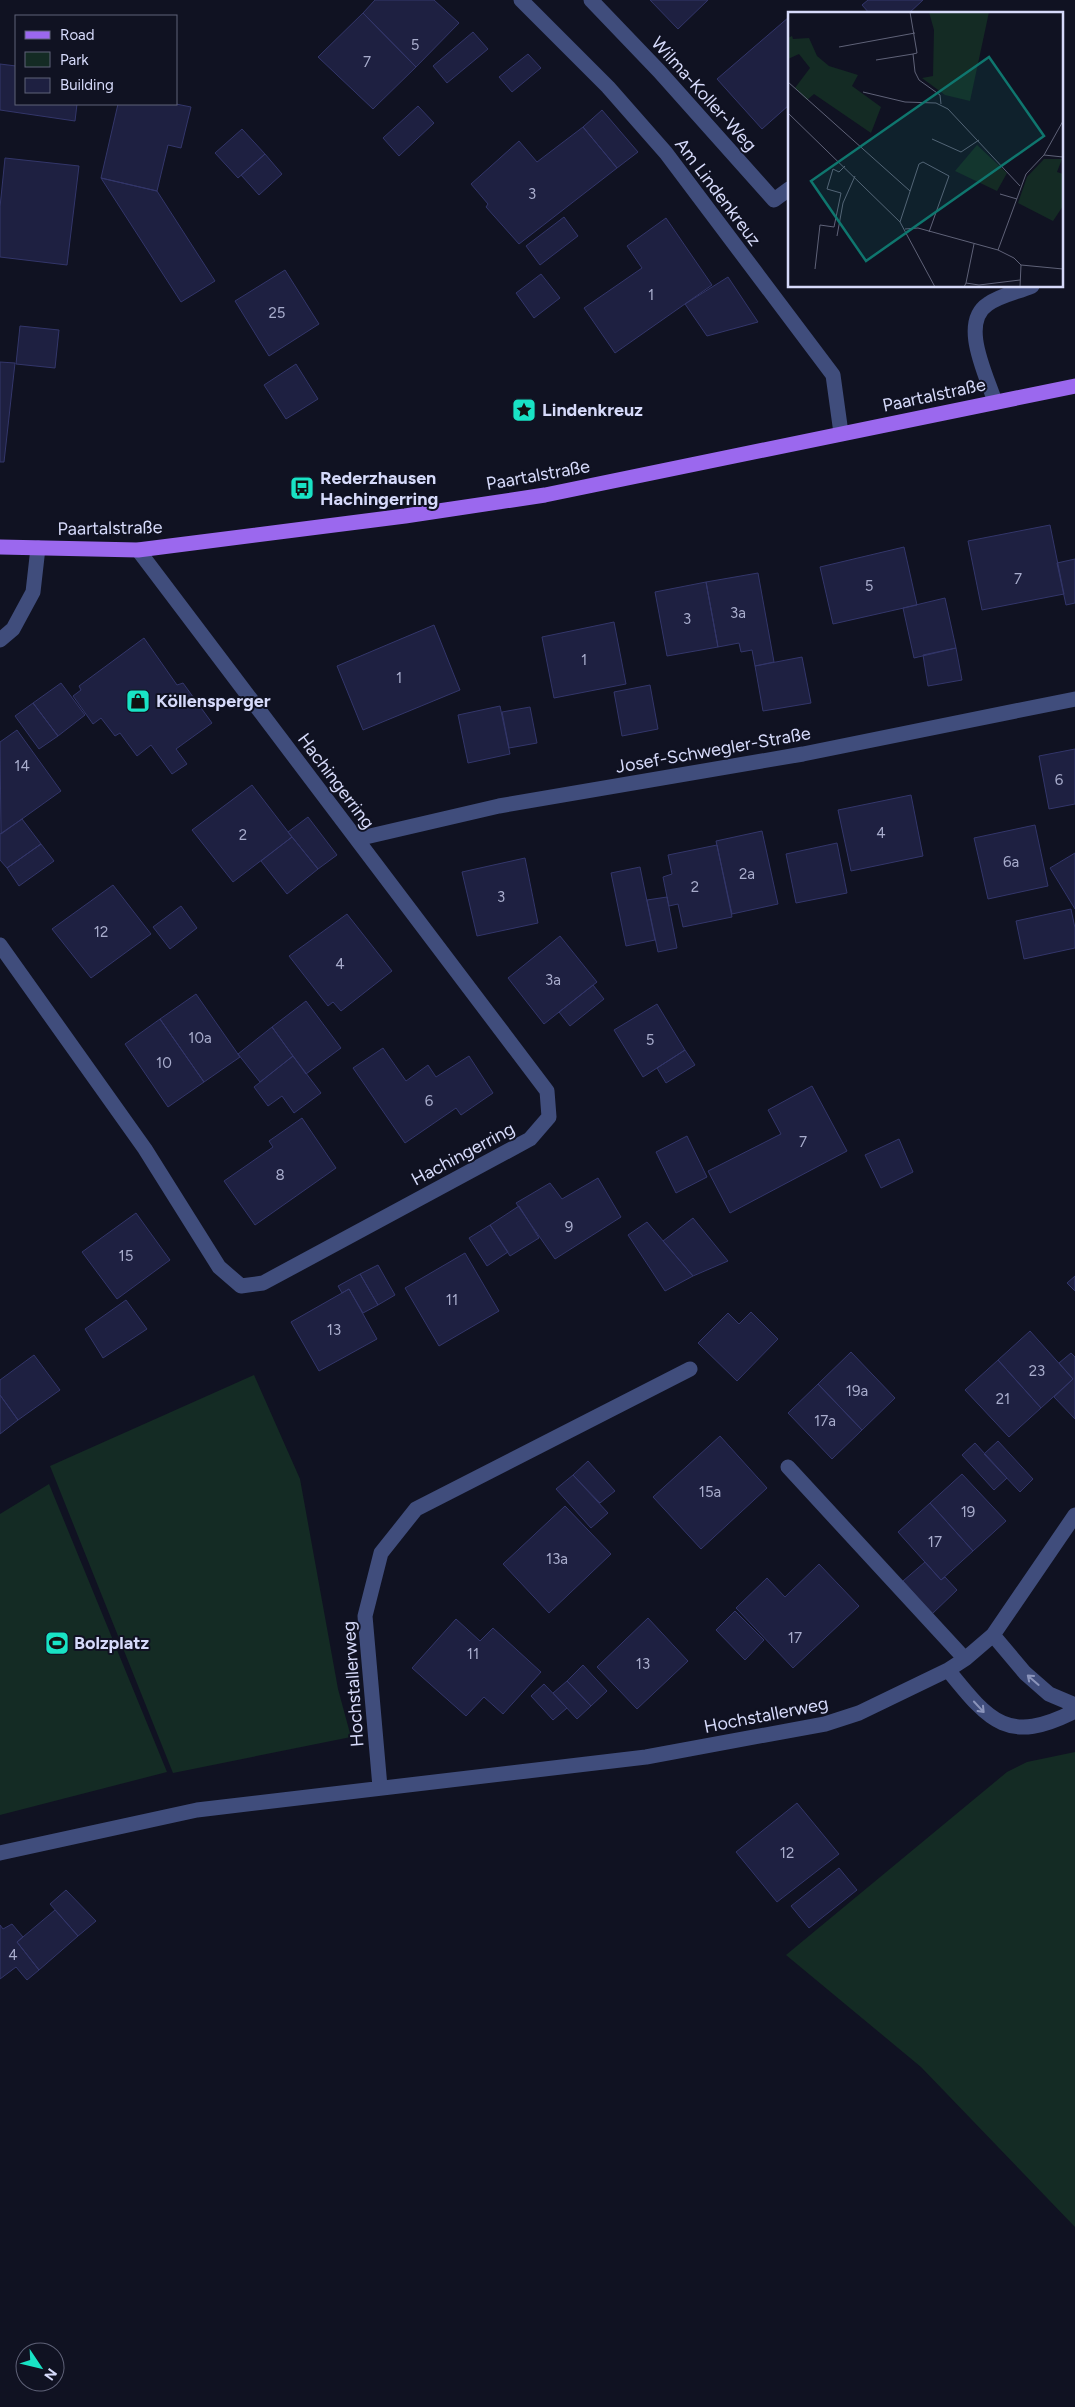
<svg xmlns="http://www.w3.org/2000/svg" width="1075" height="2407" font-family="Figtree,sans-serif">
<rect width="100%" height="100%" fill="#101222"/>
<path fill="#142b24" d="M254 1375 300 1479 338 1689 351 1737 173 1773 50 1466Z
M49 1484 167 1772 0 1815V1514Z
M1075 1752V2227L921 2067 786 1955 1007 1772 1027 1762Z"/>
<path fill="#1e2041" stroke="#33366a" d="M375 0H434L459 23 416 67 363 13Z
M650 0H708L678 29Z
M868 0H923L908 14H870L862 5Z
M363 13 416 67 373 109 318 57Z
M789 17V105L762 129 717 79Z
M473 32 488 49 447 83 433 66Z
M528 54 541 68 512 92 499 77Z
M0 64 16 66V104H77L75 121 0 110Z
M118 104H176L191 107 181 148 168 145 157 191 101 178Z
M418 106 434 123 399 156 383 138Z
M602 110 638 152 617 168 583 127Z
M583 127 617 168 519 244 486 207 488 204 471 184 519 141 537 162Z
M242 129 265 154 238 178 215 153Z
M265 154 282 174 259 195 241 175Z
M5 158 79 166 67 265 0 257V207Z
M101 178 157 191 215 281 181 302Z
M564 217 578 236 540 265 526 246Z
M666 218 712 285 615 353 584 308 642 268 627 246Z
M285 270 319 324 269 356 235 301Z
M541 274 560 298 534 318 516 293Z
M728 277 758 322 707 336 685 304Z
M20 326 59 330 55 368 16 364Z
M0 362 15 363 4 462H0Z
M296 364 318 399 286 419 264 385Z
M1050 525 1064 594 982 610 968 541Z
M904 547 917 605 833 624 820 567Z
M1075 559V603L1066 605 1057 563Z
M758 573 774 662 755 666 752 650 741 652 739 643 718 647 706 582Z
M706 582 718 647 667 656 655 592Z
M945 598 956 648 914 658 903 608Z
M614 622 626 684 554 698 542 637Z
M434 625 460 690 363 730 337 666Z
M144 638 177 685 183 683 212 723 176 749 187 764 172 774 151 745 137 756 120 733 115 736 101 718 93 724 73 696 81 690 79 686Z
M956 648 962 680 928 686 923 655Z
M802 657 811 703 763 711 755 666Z
M61 683 85 715 58 736 33 703Z
M650 685 658 729 622 736 614 692Z
M33 703 58 736 39 749 15 716Z
M500 706 510 754 468 763 458 715Z
M530 707 537 743 509 748 502 712Z
M17 730 61 791 1 834 0 742Z
M1075 749V804L1049 809 1039 756Z
M252 785 292 837 233 882 192 830Z
M911 795 923 856 851 871 838 810Z
M308 817 337 855 318 869 288 832Z
M22 819 41 844 7 868 0 860V834Z
M1035 825 1048 886 988 899 974 838Z
M762 831 778 904 732 914 716 841Z
M292 837 318 869 287 894 261 861Z
M837 843 847 893 796 903 786 854Z
M41 844 54 861 19 886 7 868Z
M717 845 732 917 683 927 678 904 669 906 667 897 663 877 672 874 668 855Z
M1075 853V909L1050 868Z
M525 858 538 923 477 936 462 872Z
M640 867 655 940 626 946 611 873Z
M113 885 151 934 91 978 52 929Z
M667 897 677 948 658 952 647 900Z
M181 906 197 928 170 949 153 927Z
M1071 909 1075 928V948L1024 959 1016 921Z
M347 914 392 971 341 1011 333 1002 328 1006 289 956Z
M560 936 597 982 544 1024 508 978Z
M593 985 604 999 570 1026 559 1012Z
M196 994 240 1057 204 1082 160 1019Z
M306 1001 341 1048 306 1074 272 1027Z
M657 1004 685 1050 643 1077 614 1030Z
M160 1019 204 1082 168 1107 125 1044Z
M272 1027 293 1056 260 1082 238 1054Z
M383 1048 406 1081 428 1065 436 1077 469 1056 493 1093 461 1115 456 1108 405 1143 353 1068Z
M685 1050 695 1065 666 1083 657 1068Z
M293 1056 321 1093 294 1113 282 1096 268 1106 254 1087Z
M812 1086 847 1151 730 1213 708 1171 781 1134 768 1110Z
M302 1118 336 1168 255 1225 224 1181 273 1147 269 1141Z
M687 1136 707 1177 676 1193 656 1152Z
M899 1139 913 1172 881 1188 865 1155Z
M598 1178 621 1217 555 1259 516 1203 550 1183 562 1199Z
M519 1206 539 1238 510 1256 490 1225Z
M136 1213 170 1260 117 1299 82 1252Z
M693 1218 728 1261 693 1276 663 1241Z
M647 1222 693 1276 665 1291 628 1235Z
M490 1225 508 1252 487 1266 469 1238Z
M465 1253 499 1311 439 1346 405 1288Z
M378 1265 395 1295 378 1305 360 1274Z
M360 1274 378 1305 363 1313 349 1289 342 1293 338 1286Z
M1075 1276V1291L1067 1283Z
M349 1289 377 1339 319 1371 291 1322Z
M126 1300 147 1329 103 1358 85 1329Z
M751 1312 778 1339 737 1381 698 1343 728 1313 739 1324Z
M1030 1331 1073 1379 1041 1408 998 1360Z
M851 1352 895 1398 862 1430 818 1384Z
M1071 1353 1075 1357V1419L1054 1397 1073 1379 1059 1363Z
M34 1355 60 1390 18 1420 0 1395V1380Z
M998 1360 1041 1408 1009 1437 965 1390Z
M818 1384 862 1430 832 1459 788 1413Z
M0 1395 18 1420 0 1434Z
M720 1436 767 1488 701 1549 653 1497Z
M998 1441 1033 1479 1020 1492 984 1454Z
M975 1443 1007 1478 994 1490 962 1455Z
M588 1461 615 1491 600 1503 573 1475Z
M962 1474 1006 1521 973 1551 930 1503Z
M573 1475 608 1513 591 1528 556 1489Z
M930 1503 973 1551 941 1580 898 1532Z
M565 1506 611 1554 549 1613 503 1564Z
M925 1562 941 1580 945 1577 957 1590 932 1614 903 1581Z
M819 1564 859 1606 793 1668 736 1608 767 1578 785 1597Z
M735 1611 764 1640 745 1660 716 1630Z
M648 1618 688 1661 637 1709 597 1667Z
M456 1619 480 1641 493 1628 541 1672 503 1714 484 1697 466 1716 412 1668Z
M583 1665 607 1691 591 1706 567 1681Z
M567 1681 591 1706 577 1719 553 1693Z
M544 1684 567 1708 553 1720 531 1696Z
M797 1803 839 1854 777 1902 736 1852Z
M839 1868 857 1890 809 1928 791 1906Z
M66 1890 96 1921 78 1936 50 1904Z
M55 1910 78 1936 39 1970 17 1942Z
M12 1924 23 1937 17 1942 39 1970 27 1980 16 1967 0 1979V1925L3 1929Z"/>
<g fill="none" stroke-linecap="round" stroke-linejoin="round">
<path stroke="#404d7c" stroke-width="15" d="M521 0 608 87 666 153 833 375 841 433
M591 0 659 71 774 200 789 189
M995 402C987 376 959 323 988 304 1000 295 1018 292 1032 286
M0 640 13 629 33 592 38 548
M357 839 499 806 803 754 1075 699
M0 945 145 1149 219 1267 241 1286 263 1283 530 1139 549 1117 547 1091 138 550
M788 1467 965 1659
M993 1635 1025 1673 1049 1694 1075 1705
M948 1670C990 1722 1008 1745 1075 1711
M380 1787 365 1616 381 1553 416 1509 690 1369
M0 1853 197 1810 646 1757 825 1724 859 1713 948 1670 965 1659 993 1635 1075 1515"/>
<path stroke="#9b68ee" stroke-width="15" d="M0 547 138 550 405 516 545 495 1075 386"/>
</g>
<defs><path id="oneway-shaft" d="M-6 0H5M1.5-3L5.5 0L1.5 3" fill="none" stroke-width="1.6" stroke-linecap="round" stroke-linejoin="round" transform="scale(1.25)"/></defs>
<g stroke="#8b94bb">
<use href="#oneway-shaft" transform="translate(1033 1680) rotate(-139)"/>
<use href="#oneway-shaft" transform="translate(979 1707) rotate(47)"/>
</g>
<defs>
<g id="sight-square" transform="scale(1.25)"><rect x="-9" y="-9" width="18" height="18" rx="4" fill="#19e3c5" stroke="#101222"/><path d="M0-6L1.8-2.2L6-1.7L2.9 1.2L3.7 5.4L0 3.3L-3.7 5.4L-2.9 1.2L-6-1.7L-1.8-2.2Z" fill="#111"/></g>
<g id="bus-square" transform="scale(1.25)"><rect x="-9" y="-9" width="18" height="18" rx="4" fill="#19e3c5" stroke="#101222"/><path d="M-5-6H5V4H4V6H2V4H-2V6H-4V4H-5ZM-3.5-4V0h7V-4ZM-3.5 1.2v1.5H-2V1.2ZM2 1.2v1.5H3.5V1.2Z" fill="#111"/></g>
<g id="shop-square" transform="scale(1.25)"><rect x="-9" y="-9" width="18" height="18" rx="4" fill="#19e3c5" stroke="#101222"/><path d="M-5-2.5h2.3a2.7 3.5 0 0 1 5.4 0H5L5.5 6h-11ZM-1.5-2.5h3a1.5 2.3 0 0 0-3 0Z" fill="#111"/></g>
<g id="stadium-square" transform="scale(1.25)"><rect x="-9" y="-9" width="18" height="18" rx="4" fill="#19e3c5" stroke="#101222"/><path d="M0-5a6.5 5 0 1 0 0 10a6.5 5 0 1 0 0-10ZM-3.5-1.8h7v3.6h-7Z" fill="#111"/></g>
</defs>
<g fill-rule="evenodd">
<use href="#sight-square" x="524" y="410"/>
<use href="#bus-square" x="302" y="488"/>
<use href="#shop-square" x="138" y="701"/>
<use href="#stadium-square" x="57" y="1643"/>
</g>
<g text-anchor="middle" dominant-baseline="central" stroke-width="4" stroke-linejoin="round" paint-order="stroke">
<g font-size="15" fill="#a8accc">
<text x="415" y="45">5</text>
<text x="367" y="62">7</text>
<text x="532" y="194">3</text>
<text x="651" y="295">1</text>
<text x="277" y="313">25</text>
<text x="1018" y="579">7</text>
<text x="869" y="586">5</text>
<text x="738" y="613">3a</text>
<text x="687" y="619">3</text>
<text x="584" y="660">1</text>
<text x="399" y="678">1</text>
<text x="22" y="766">14</text>
<text x="1059" y="780">6</text>
<text x="881" y="833">4</text>
<text x="243" y="835">2</text>
<text x="1011" y="862">6a</text>
<text x="747" y="874">2a</text>
<text x="695" y="887">2</text>
<text x="501" y="897">3</text>
<text x="101" y="932">12</text>
<text x="340" y="964">4</text>
<text x="553" y="980">3a</text>
<text x="200" y="1038">10a</text>
<text x="650" y="1040">5</text>
<text x="164" y="1063">10</text>
<text x="429" y="1101">6</text>
<text x="803" y="1142">7</text>
<text x="280" y="1175">8</text>
<text x="569" y="1227">9</text>
<text x="126" y="1256">15</text>
<text x="452" y="1300">11</text>
<text x="334" y="1330">13</text>
<text x="1037" y="1371">23</text>
<text x="857" y="1391">19a</text>
<text x="1003" y="1399">21</text>
<text x="825" y="1421">17a</text>
<text x="710" y="1492">15a</text>
<text x="968" y="1512">19</text>
<text x="935" y="1542">17</text>
<text x="557" y="1559">13a</text>
<text x="795" y="1638">17</text>
<text x="473" y="1654">11</text>
<text x="643" y="1664">13</text>
<text x="787" y="1853">12</text>
<text x="13" y="1955">4</text>
</g>
<g font-size="18" fill="#d6dafa" stroke="#101222">
<text transform="translate(704 94) rotate(48)">Wilma-Koller-Weg</text>
<text transform="translate(718 192) rotate(53)">Am Lindenkreuz</text>
<text transform="translate(934 395) rotate(-12)">Paartalstraße</text>
<text transform="translate(538 475) rotate(-10)">Paartalstraße</text>
<text transform="translate(110 528) rotate(-1)">Paartalstraße</text>
<text transform="translate(713 750) rotate(-10)">Josef-Schwegler-Straße</text>
<text transform="translate(336 781) rotate(53)">Hachingerring</text>
<text transform="translate(463 1154) rotate(-28)">Hachingerring</text>
<text transform="translate(353 1684) rotate(-94)">Hochstallerweg</text>
<text transform="translate(766 1715) rotate(-11)">Hochstallerweg</text>
</g>
<g font-size="18" font-weight="bold" fill="#d6dafa" stroke="#101222" text-anchor="start">
<text x="542" y="410">Lindenkreuz</text>
<text x="320" y="478">Rederzhausen<tspan x="320" dy="21">Hachingerring</tspan></text>
<text x="156" y="701">Köllensperger</text>
<text x="74" y="1643">Bolzplatz</text>
</g>
</g>
<g transform="translate(788 12)">
<rect width="275" height="275" fill="#101222"/>
<path d="M141 0H201L182 89 157 83 134 66 145 64 146 18ZM4 24 5 27 21 26 29 44 41 54 70 63 64 74 93 95 83 121 26 82 19 88 7 76 22 56 11 42 0 47V26ZM189 133 219 161 209 179 167 159ZM256 147H274L269 160 275 162V194L265 209 230 191 239 165Z" fill="#142b24"/>
<path fill="none" stroke="#5f6278" stroke-width="1" d="M122 0 129 41 125 42 127 60 131 68 152 83 153 92M51 35 127 21M88 48 125 42M0 70 122 179M75 80 117 90 148 91 160 97 232 174M0 101 112 210 147 275M144 127 173 140 191 128M256 143 275 145M212 182 229 187M112 210 131 152 135 150 161 164 141 220M117 217 130 216 210 238 226 246 233 253 232 275M49 224 55 191 67 164M210 238 238 162 256 143 275 109M233 253 275 257M27 257 32 213 46 215 53 181 39 177 45 157 51 160 57 154M178 271 186 232M176 275 178 271 191 273 232 268"/>
<path fill="#0f766e" fill-opacity="0.15" stroke="#0f766e" stroke-width="2.5" d="M201 45 256 124 78 249 23 169Z"/>
<rect width="275" height="275" fill="none" stroke="#d6dafa" stroke-width="2.5"/>
</g>
<rect x="15" y="15" width="162" height="90" fill="#101222" stroke="#5f6278"/>
<rect x="25" y="31" width="25" height="8" fill="#9b68ee" stroke="#5f6278"/>
<text x="60" y="40" font-size="15" fill="#d6dafa">Road</text>
<rect x="25" y="52" width="25" height="15" fill="#142b24" stroke="#5f6278"/>
<text x="60" y="65" font-size="15" fill="#d6dafa">Park</text>
<rect x="25" y="78" width="25" height="15" fill="#1e2041" stroke="#5f6278"/>
<text x="60" y="90" font-size="15" fill="#d6dafa">Building</text>
<g transform="translate(40 2367) rotate(125)"><circle r="24" fill="#101222" stroke="#5f6278"/>
<path d="M0-4L9 19L0 12L-9 19Z" fill="#19e3c5"/>
<text y="-8" font-size="14" font-weight="bold" text-anchor="middle" fill="#d6dafa">N</text>
</g>
</svg>
